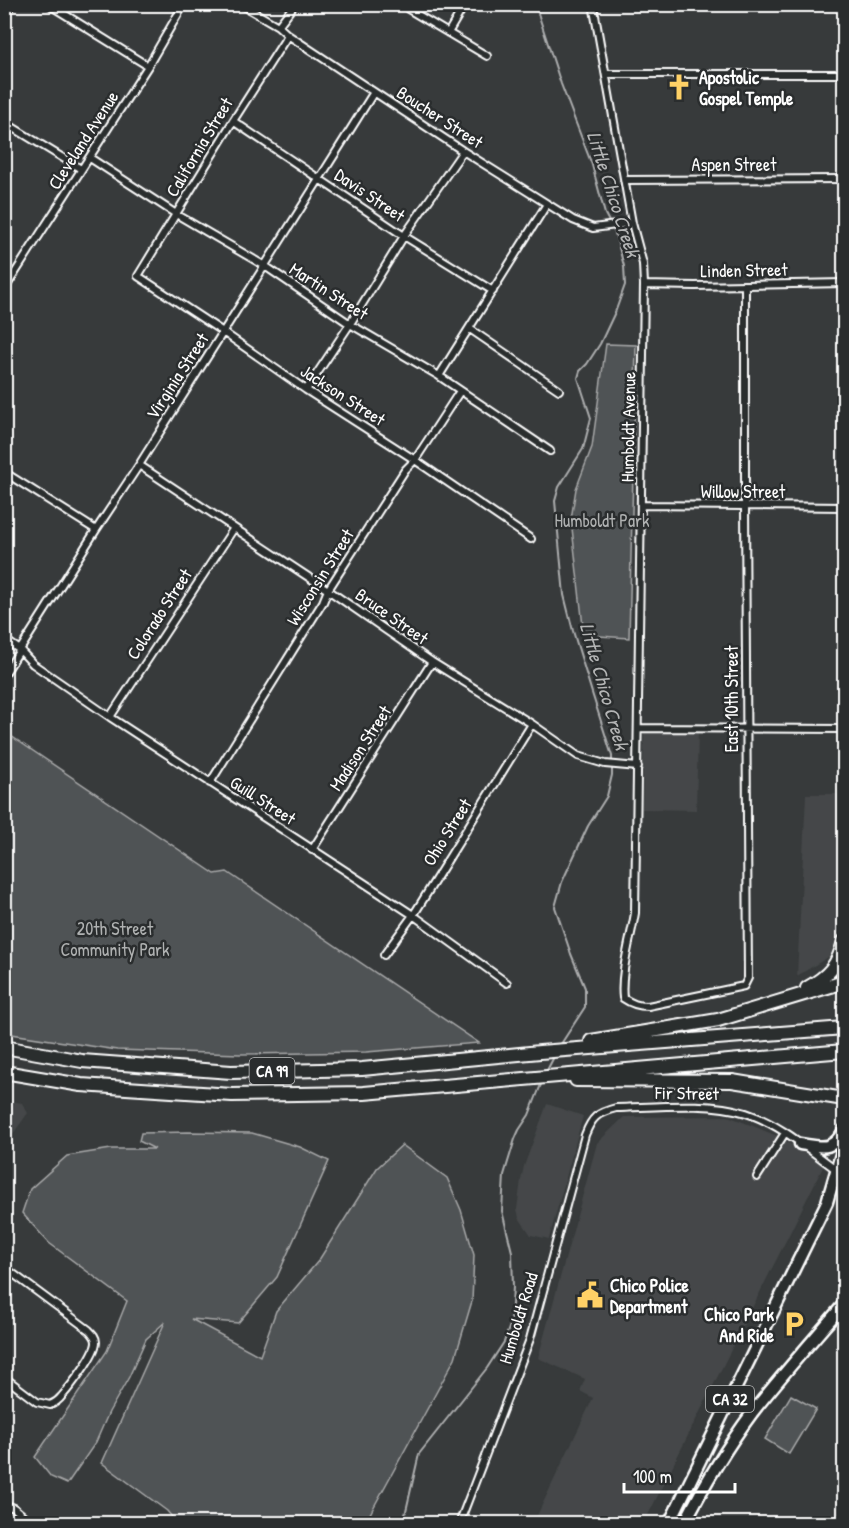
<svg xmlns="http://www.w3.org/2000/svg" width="849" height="1528" font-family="'Patrick Hand',sans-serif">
<rect width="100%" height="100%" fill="#373a3b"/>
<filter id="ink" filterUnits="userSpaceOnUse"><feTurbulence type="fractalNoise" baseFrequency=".0167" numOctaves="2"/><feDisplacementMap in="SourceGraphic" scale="12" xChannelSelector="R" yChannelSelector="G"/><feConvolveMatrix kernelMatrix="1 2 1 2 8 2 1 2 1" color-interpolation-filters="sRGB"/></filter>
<g filter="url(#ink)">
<path fill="#444748" d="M644 732 698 733 696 810 642 809Z
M806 794H842V906L839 932 830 956 797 976Z
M5 1100 22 1103 28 1113 5 1145Z
M547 1104 583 1116 549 1239 531 1235 519 1218 517 1209 521 1180 524 1166Z
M728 1116 780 1137 824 1165 644 1523 533 1524 593 1398 580 1391 585 1379 538 1358 597 1143 624 1117Z"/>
<path fill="#505354" stroke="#a8a9aa" stroke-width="1.5" d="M606 344 636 345 629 638 584 635 571 519 576 489 592 447Z
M5 732 215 874 227 872 479 1043 366 1052 240 1054 117 1050 5 1033Z
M188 1132 252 1133 300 1147 329 1161 277 1277 238 1323 191 1319 260 1356 276 1311 319 1260 377 1168 402 1145 447 1178 461 1210 474 1255 472 1301 455 1358 365 1523H177L167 1511 102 1463 165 1322 146 1339 129 1377 109 1412 96 1442 67 1484 51 1477 35 1457 107 1351 127 1301 49 1243 22 1213 30 1189 67 1156 111 1149H155L139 1141 141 1133Z
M791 1395 816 1409 789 1454 765 1439Z"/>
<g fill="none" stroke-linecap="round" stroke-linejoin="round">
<path stroke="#adaeaf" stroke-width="2" d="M535 4 561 84 592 165 605 214 615 233 624 266 625 285 616 310 600 344 587 364 580 371 578 378 591 418 583 449 559 487 555 501 564 595 573 631 592 693 612 756V775L607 796 588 826 562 882 555 907 571 954 585 988V1007L559 1047
M545 1074 555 1055
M403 1524 419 1454 487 1368 504 1342 511 1322 513 1287 512 1252 502 1211 504 1175 515 1139 519 1130 529 1115 542 1082"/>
<g stroke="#fff" stroke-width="10">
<path id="minor" d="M48 4 148 66
M240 4 278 26 288 35 463 151 573 220 593 228 632 223
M593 4 632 223 643 264 644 285 635 913C631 938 620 973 623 998 632 1004 638 1006 648 1006L744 986 748 978 745 506V285
M408 9 487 56
M4 17 12 4
M278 26 295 4
M448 33 461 11 463 4
M288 35 233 121 138 276 223 332 306 390 415 460 531 539
M606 74H844
M233 121 404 236 493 291
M4 122 81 169
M90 158 176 214 265 266 350 324 439 376 550 451
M624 180 844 179
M644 285 695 286 844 283
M4 290 148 66 184 4
M470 329 559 390
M439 376 547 204
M306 390 350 324 404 236 463 151
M139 465 328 590 432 662 532 724 578 756 605 764 638 767
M4 472 96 530
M641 505 844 507
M4 639 20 650 33 664 110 717 413 915 507 983
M4 675 96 530 139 465 223 332 374 92
M110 717 234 528
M639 728 844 729
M210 783 323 602 328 590 405 470 415 460 460 391
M312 850 432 662
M384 955 416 911 532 724
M757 1177 785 1133
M4 1267 89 1330C93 1334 96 1337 96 1342 96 1354 70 1387 62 1396 59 1400 55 1403 50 1405L37 1402 4 1377
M4 1504 14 1508 33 1524
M459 1524 530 1339 585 1135C592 1117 597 1113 616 1108 655 1107 709 1101 746 1113 780 1124 809 1150 837 1170"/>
</g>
<g stroke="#fff" stroke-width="15">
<path id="primary" d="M800 1144C822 1147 832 1152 844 1130
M669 1524 827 1202 844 1144
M684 1524C704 1485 726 1448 752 1413 781 1376 813 1340 844 1304"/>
</g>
<g stroke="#fff" stroke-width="16">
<path id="motorway" d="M807 988C829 976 838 965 844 941
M591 1041 718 1020 844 982
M4 1047 82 1061 231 1072 362 1069 540 1052 844 1028
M4 1072 81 1085 232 1095 364 1093 844 1051
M576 1080 732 1081 844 1099"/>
</g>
<use href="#minor" stroke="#2a2d2e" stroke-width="6"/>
<use href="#primary" stroke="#2a2d2e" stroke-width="10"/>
<use href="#motorway" stroke="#2a2d2e" stroke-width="12"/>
</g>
</g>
<defs>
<g id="church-bare" transform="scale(2.07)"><path d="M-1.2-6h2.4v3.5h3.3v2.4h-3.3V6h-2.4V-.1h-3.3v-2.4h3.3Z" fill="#ffd166" stroke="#2a2d2e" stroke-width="2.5" paint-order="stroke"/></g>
<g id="civic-bare" transform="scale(2.07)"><path d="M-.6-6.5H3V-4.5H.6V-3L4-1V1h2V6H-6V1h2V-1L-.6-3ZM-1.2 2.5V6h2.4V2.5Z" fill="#ffd166" stroke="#2a2d2e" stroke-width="2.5" paint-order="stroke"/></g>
<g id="parking-bare" transform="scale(2.07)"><path d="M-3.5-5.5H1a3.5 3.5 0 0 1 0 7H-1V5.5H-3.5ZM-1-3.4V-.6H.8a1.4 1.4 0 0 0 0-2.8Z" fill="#ffd166" stroke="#2a2d2e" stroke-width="2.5" paint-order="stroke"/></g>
</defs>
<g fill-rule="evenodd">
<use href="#church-bare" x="679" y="87"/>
<use href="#civic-bare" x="590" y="1295"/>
<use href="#parking-bare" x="794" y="1324"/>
</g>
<g text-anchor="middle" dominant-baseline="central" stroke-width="5" stroke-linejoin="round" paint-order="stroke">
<g fill="#2a2d2e" stroke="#bfc0c0" stroke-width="1.5">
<rect x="249.5" y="1058" width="45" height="26" rx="4.5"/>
<rect x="706" y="1386" width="48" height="26" rx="4.5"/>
</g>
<g font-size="16" font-weight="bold" fill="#fff">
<text x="272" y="1071">CA 99</text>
<text x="730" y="1399">CA 32</text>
</g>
<g font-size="18" font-weight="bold" fill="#fff" stroke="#2a2d2e" text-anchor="start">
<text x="699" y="77">Apostolic<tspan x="699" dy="21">Gospel Temple</tspan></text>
<text x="610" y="1285">Chico Police<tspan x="610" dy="21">Department</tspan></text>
<text x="774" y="1314" text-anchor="end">Chico Park<tspan x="774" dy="21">And Ride</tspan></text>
</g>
<g font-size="18" fill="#fff" stroke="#2a2d2e">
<text transform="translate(440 117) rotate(33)">Boucher Street</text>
<text transform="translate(83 140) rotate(-57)">Cleveland Avenue</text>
<text transform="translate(199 147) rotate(-59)">California Street</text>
<text x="734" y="164">Aspen Street</text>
<text transform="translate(370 195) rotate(34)">Davis Street</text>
<text transform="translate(744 270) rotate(-1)">Linden Street</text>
<text transform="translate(329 291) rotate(33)">Martin Street</text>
<text transform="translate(177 376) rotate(-57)">Virginia Street</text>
<text transform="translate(343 395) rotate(33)">Jackson Street</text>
<text transform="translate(628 427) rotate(-89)">Humboldt Avenue</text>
<text x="743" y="491">Willow Street</text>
<text transform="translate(320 577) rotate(-58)">Wisconsin Street</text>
<text transform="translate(159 614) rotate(-57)">Colorado Street</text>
<text transform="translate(392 616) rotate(35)">Bruce Street</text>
<text transform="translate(731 699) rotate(-90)">East 10th Street</text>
<text transform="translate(360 748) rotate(-57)">Madison Street</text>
<text transform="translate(263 800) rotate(33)">Guill Street</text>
<text transform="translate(447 832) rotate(-58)">Ohio Street</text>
<text transform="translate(687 1093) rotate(1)">Fir Street</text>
<text transform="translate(518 1318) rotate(-73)">Humboldt Road</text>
</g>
<g font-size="18" fill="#b0b2b2" stroke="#2a2d2e">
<text x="602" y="520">Humboldt Park</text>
<text x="115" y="928">20th Street<tspan x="115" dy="21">Community Park</tspan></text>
</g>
<g font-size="20" font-style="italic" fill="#b4b5b5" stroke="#2a2d2e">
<text transform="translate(614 194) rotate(72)">Little Chico Creek</text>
<text transform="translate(605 686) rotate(74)">Little Chico Creek</text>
</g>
</g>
<rect width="849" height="1528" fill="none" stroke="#2a2d2e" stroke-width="24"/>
<rect x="12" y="12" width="825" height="1504" fill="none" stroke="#fff" stroke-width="2" filter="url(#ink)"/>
<path d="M624 1483v9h111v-9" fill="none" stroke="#ffffff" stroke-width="3"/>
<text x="633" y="1483" font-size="18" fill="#ffffff" stroke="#2a2d2e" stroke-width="4.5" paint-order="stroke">100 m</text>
</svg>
